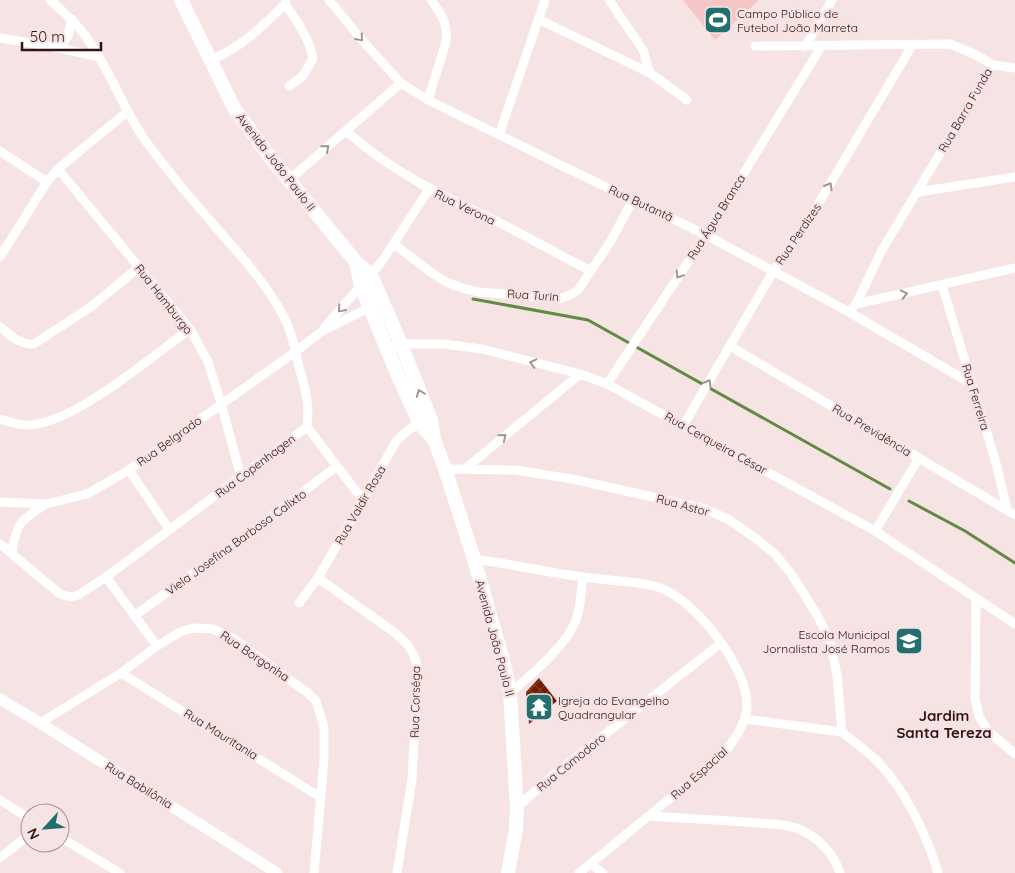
<svg xmlns="http://www.w3.org/2000/svg" width="1015" height="873" font-family="Quicksand,sans-serif">
<defs>
<pattern id="building-cross-hatch" width="8" height="8" patternUnits="userSpaceOnUse" patternTransform="scale(1.25)"><rect width="8" height="8" fill="#701b00"/><path d="M0 0l8 8M0 8l8-8" fill="none" stroke="#803a25"/></pattern>
</defs>
<rect width="100%" height="100%" fill="#f6e3e3"/>
<path fill="#f6c5c6" d="M683 0H759L715 40Z"/>
<g fill="none" stroke-linecap="round" stroke-linejoin="round">
<path stroke="#628a44" stroke-width="3" d="M473 299 588 320 890 489
M909 501 965 531 1015 563"/>
</g>
<path fill="url(#building-cross-hatch)" d="M539 678 557 701 529 724 526 692Z"/>
<g fill="none" stroke-linecap="round" stroke-linejoin="round">
<path stroke="#fff" stroke-width="9" d="M329 0 361 39 401 83 428 100 552 161 706 235 849 312 972 384
M609 0 643 50 650 73
M285 4C297 21 309 38 313 58L303 76 289 86
M538 19 650 73 687 100
M0 38 59 48 99 57
M755 46 950 44 976 55 993 65 1015 68
M805 47 832 0
M59 48 68 36 72 19
M210 60C241 48 262 27 285 4L286 0
M428 100 446 42C448 23 442 15 431 0
M346 131C392 172 441 195 496 221 528 237 559 255 591 271
M499 135 545 0
M0 151 47 182
M58 169 190 329 208 362 221 403 241 477
M289 180 401 83
M918 192 1015 177
M394 244 432 273 446 282 462 288 479 292 559 299 570 295 578 290 609 244 633 200
M0 257 47 182 58 169 127 112
M942 285 996 463 1007 509
M856 304 1015 268
M849 312 856 304 882 250 993 65
M0 327C11 335 19 345 34 344L92 306 139 267
M324 328 383 260 429 189
M730 346 1015 515
M387 349 401 344H444L482 349 580 374 607 384 875 531 1015 624
M607 384 706 235 821 47
M0 419C9 422 20 426 30 425 76 422 151 357 190 329
M683 426 774 270 811 216 913 44
M307 427 363 500
M466 468 580 374
M445 469 515 470 572 479 702 508 728 519 754 537 775 554 792 575 816 613 830 641 837 675 842 732
M129 470 169 529
M0 502 46 504 87 494 129 470 295 352 321 332 382 301
M875 531 919 458
M0 544 60 594 71 597 78 595 106 577 307 427C310 406 305 387 299 367 296 353 293 337 287 323 272 292 250 266 227 240 199 208 170 175 145 140 122 107 110 70 87 38 77 24 64 12 50 0
M12 554C15 524 21 520 46 504
M474 559C510 564 546 572 583 577 607 581 634 580 658 587 695 599 749 668 747 708 745 726 733 741 723 755L579 873
M106 577 157 646
M318 578 394 632 408 645 414 655 418 668 412 779 397 873
M976 598 975 698 979 716 987 730 1015 754
M299 603 318 578 397 440 411 428 423 423
M134 616 243 538 337 466
M121 673 320 797
M510 693C530 676 567 645 576 620 581 606 581 591 583 577
M745 719 842 732
M40 723 121 673 157 646 180 632 193 628 213 629 231 637 308 693 316 701 324 727V760L314 873
M842 732C853 741 865 750 875 759 904 787 927 835 938 873
M0 800 30 819
M517 807 556 773 721 643
M650 816C682 818 714 820 746 822 763 824 783 823 799 829 818 837 834 854 840 873
M60 837 120 873
M0 858 30 834
M591 864 603 873"/>
<path stroke="#fff" stroke-width="11" d="M0 699 40 723 277 873"/>
<path stroke="#fff" stroke-width="14" d="M181 0 234 108 270 157 356 262 371 275 401 344 431 420 434 439 445 469 474 559 504 664 510 693 517 807 516 829 508 873
M356 262 361 286 398 376 420 424 434 439"/>
</g>
<defs><path id="oneway-chevron" d="M-2-3.5L2.5 0L-2 3.5" fill="none" stroke-width="1.6" stroke-linecap="round" stroke-linejoin="round" transform="scale(1.25)"/></defs>
<g stroke="#a39596">
<use href="#oneway-chevron" transform="translate(360 38) rotate(49)"/>
<use href="#oneway-chevron" transform="translate(326 148) rotate(-41)"/>
<use href="#oneway-chevron" transform="translate(829 186) rotate(-60)"/>
<use href="#oneway-chevron" transform="translate(679 275) rotate(123)"/>
<use href="#oneway-chevron" transform="translate(904 294) rotate(-13)"/>
<use href="#oneway-chevron" transform="translate(341 309) rotate(131)"/>
<use href="#oneway-chevron" transform="translate(533 363) rotate(-166)"/>
<use href="#oneway-chevron" transform="translate(708 383) rotate(-60)"/>
<use href="#oneway-chevron" transform="translate(420 393) rotate(-111)"/>
<use href="#oneway-chevron" transform="translate(503 437) rotate(-39)"/>
</g>
<defs>
<g id="stadium-square" transform="scale(1.4375)"><rect x="-9" y="-9" width="18" height="18" rx="4" fill="#236f70" stroke="#f6e3e3"/><path d="M0-5a6.5 5 0 1 0 0 10a6.5 5 0 1 0 0-10ZM-3.5-1.8h7v3.6h-7Z" fill="#fff"/></g>
<g id="school-square" transform="scale(1.4375)"><rect x="-9" y="-9" width="18" height="18" rx="4" fill="#236f70" stroke="#f6e3e3"/><path d="M0-5L7-2L0 1L-7-2ZM-4 1L0 2.5L4 1V4Q0 6-4 4Z" fill="#fff"/></g>
<g id="temple-square" transform="scale(1.4375)"><rect x="-9" y="-9" width="18" height="18" rx="4" fill="#236f70" stroke="#f6e3e3"/><path d="M0-6L5-2H3V0L6.5 2.5H4V6H1.5V3h-3V6H-4V2.5H-6.5L-3 0V-2H-5Z" fill="#fff"/></g>
</defs>
<g fill-rule="evenodd">
<use href="#stadium-square" x="718" y="20"/>
<use href="#school-square" x="909" y="641"/>
<use href="#temple-square" x="539" y="707"/>
</g>
<g text-anchor="middle" dominant-baseline="central" stroke-width="5" stroke-linejoin="round" paint-order="stroke">
<g font-size="12" fill="#331315" stroke="#f6e3e3" text-anchor="start">
<text x="737" y="13">Campo Público de<tspan x="737" dy="14">Futebol João Marreta</tspan></text>
<text x="890" y="634" text-anchor="end">Escola Municipal<tspan x="890" dy="14">Jornalista José Ramos</tspan></text>
<text x="558" y="700">Igreja do Evangelho<tspan x="558" dy="14">Quadrangular</tspan></text>
</g>
<g font-size="12" fill="#331315" stroke="#f6e3e3">
<text transform="translate(965 110) rotate(-60)">Rua Barra Funda</text>
<text transform="translate(276 162) rotate(52)">Avenida João Paulo II</text>
<text transform="translate(641 203) rotate(25)">Rua Butantã</text>
<text transform="translate(465 207) rotate(26)">Rua Verona</text>
<text transform="translate(716 217) rotate(-58)">Rua Água Branca</text>
<text transform="translate(798 234) rotate(-56)">Rua Perdizes</text>
<text transform="translate(533 295) rotate(4)">Rua Turin</text>
<text transform="translate(164 299) rotate(52)">Rua Hamburgo</text>
<text transform="translate(976 397) rotate(73)">Rua Ferreira</text>
<text transform="translate(872 430) rotate(31)">Rua Previdência</text>
<text transform="translate(169 441) rotate(-36)">Rua Belgrado</text>
<text transform="translate(716 443) rotate(29)">Rua Cerqueira César</text>
<text transform="translate(255 466) rotate(-37)">Rua Copenhagen</text>
<text transform="translate(360 505) rotate(-60)">Rua Valdir Rosa</text>
<text transform="translate(683 505) rotate(15)">Rua Astor</text>
<text transform="translate(236 542) rotate(-36)">Viela Josefina Barbosa Calixto</text>
<text transform="translate(495 638) rotate(75)">Avenida João Paulo II</text>
<text transform="translate(255 656) rotate(34)">Rua Borgonha</text>
<text transform="translate(415 702) rotate(-89)">Rua Corséga</text>
<text transform="translate(221 734) rotate(32)">Rua Mauritania</text>
<text transform="translate(571 762) rotate(-39)">Rua Comodoro</text>
<text transform="translate(699 773) rotate(-42)">Rua Espacial</text>
<text transform="translate(139 785) rotate(32)">Rua Babilônia</text>
</g>
<g font-size="15" font-weight="bold" fill="#331315" stroke="#f6e3e3">
<text x="944" y="715">Jardim<tspan x="944" dy="17">Santa Tereza</tspan></text>
</g>
</g>
<g transform="translate(45 828) rotate(244)"><circle r="24" fill="#f6e3e3" stroke="#a89091"/>
<path d="M0-4L9 19L0 12L-9 19Z" fill="#236f70"/>
<text y="-8" font-size="14" font-weight="bold" text-anchor="middle" fill="#331315">N</text>
</g>
<path d="M22 42v8h79v-8" fill="none" stroke="#331315" stroke-width="2.5"/>
<text x="30" y="42" font-size="15" fill="#331315" stroke="#f6e3e3" stroke-width="4" paint-order="stroke">50 m</text>
</svg>
